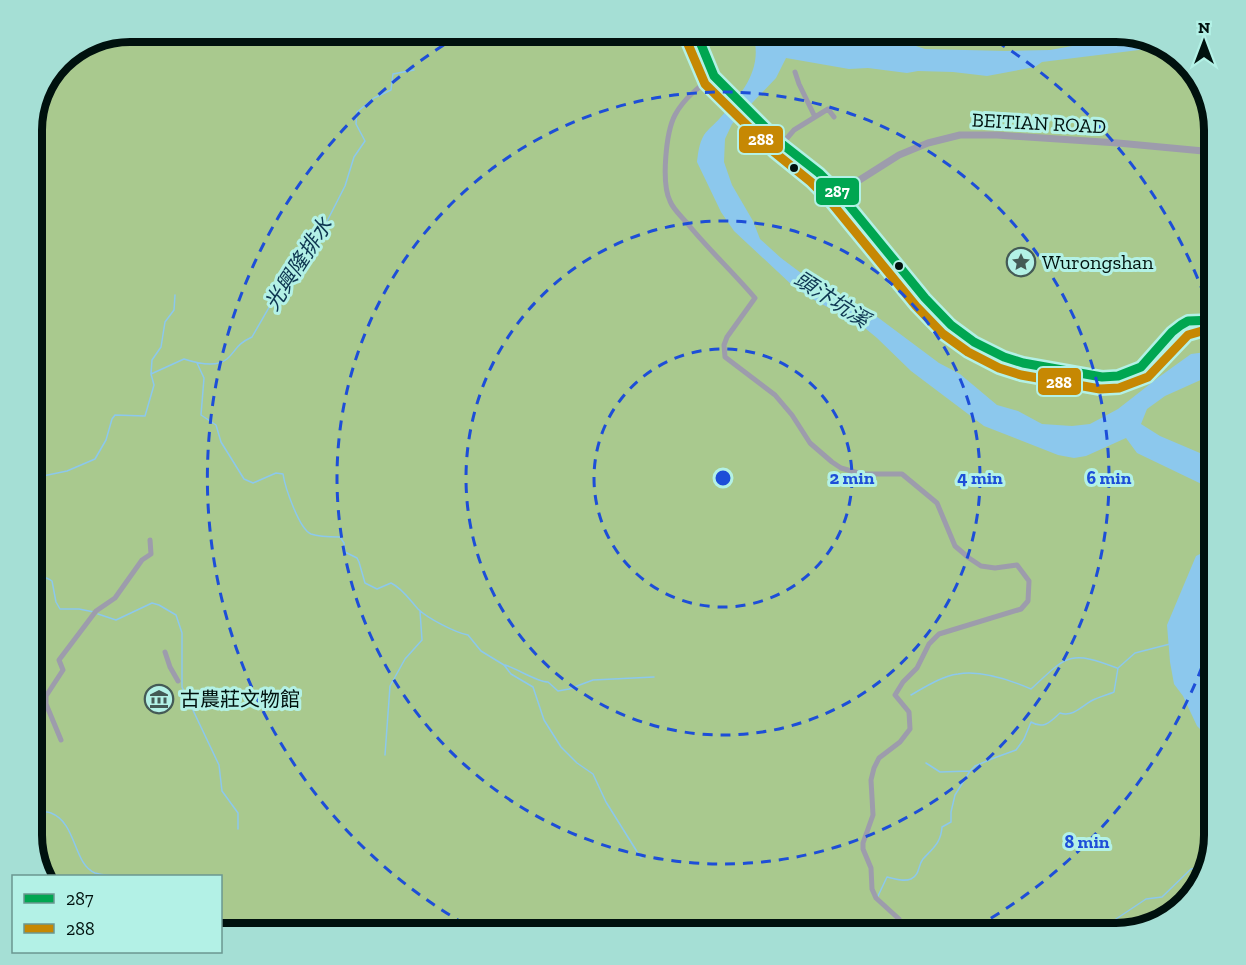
<svg xmlns="http://www.w3.org/2000/svg" width="1246" height="965" font-family="'Zilla Slab','Noto Sans TC',serif">
<rect width="100%" height="100%" fill="#c1e3dd"/>
<path fill="#a9c98e" d="M130 32H1116L1176 52 1204 87 1214 130V835L1194 895 1159 923 1116 933H221L220 876H41L32 841V123L65 56Z"/>
<path fill="#8cc8ed" d="M752 32H804L843 45 873 39 901 41 925 49 1005 51 1050 50 1128 36 1176 52 1184 62H1175L1163 52 1147 49 1042 62 1035 67 987 76 953 72 918 71 907 73 868 68 849 69 786 58 776 78 732 124 725 139 724 162 732 185 753 221 760 239 781 258 809 279 872 313 939 363 960 374 997 405 1018 411 1042 424 1072 426 1090 424 1118 409 1159 377 1191 354 1214 351V374L1165 396 1147 409 1141 424 1160 436 1214 459V490L1137 453 1126 438 1086 456 1074 458 1058 455 984 426 911 371 877 338 860 324 816 301 793 286 734 231 721 212 697 162C698 154 699 143 704 135 708 129 715 124 720 118 742 94 765 67 752 32Z
M1214 547V606L1202 647V679L1203 692 1214 704V743L1197 726 1183 696 1174 684 1170 662 1167 625 1196 556Z"/>
<g fill="none" stroke-linecap="round" stroke-linejoin="round">
<path stroke="#8cc8ed" stroke-width="1.5" d="M197 363 204 378 201 415 216 425 221 442 244 479 253 483 276 473 283 474C285 487 299 529 311 534 319 537 332 537 340 537L344 543 345 552 357 558 359 562 365 583 377 589 391 583C402 588 410 600 418 609 427 618 456 633 468 635L481 651 504 665 511 674 533 687 544 720 561 747 577 763 593 774 606 802 641 858
M151 374 152 360 161 347 165 322 174 310 175 295
M32 487 40 485 43 476 67 471 95 459 106 440 112 419 115 415 145 416 154 385 151 374 184 359C196 363 216 368 227 359 238 349 235 345 252 337L297 259 321 233 345 186 354 157 365 141 356 124 357 112 374 98 391 90 393 74 414 70
M32 582C40 577 43 575 52 581L56 602 60 609H79L94 612
M98 614 116 620 152 603 159 605 176 615 182 633V687L219 765 222 791 238 813V829
M505 665C518 669 537 682 548 682L558 691 569 689 593 680 654 677
M911 695C925 687 942 676 958 674 981 670 1010 680 1031 689 1066 657 1068 649 1117 668
M385 755 390 686 405 659 422 640 420 611
M926 763 940 772 970 771
M32 811C37 812 46 811 51 813 77 823 73 864 95 873 101 875 109 875 114 876
M878 896 887 877C895 879 904 882 911 879 920 875 918 865 923 859 933 848 941 843 942 827L951 822V812L955 795 970 771 975 766 994 758 1016 750 1024 739 1031 722C1044 730 1051 721 1060 713 1073 717 1081 707 1091 701 1098 697 1107 695 1114 692L1118 668 1135 653 1170 644
M1114 933 1116 919 1146 899 1162 897 1191 869 1204 867"/>
<path stroke="#9d9cac" stroke-width="5" d="M795 72 799 84 815 117
M714 76C699 87 684 98 675 115 666 132 661 183 670 201 673 209 681 216 687 223 708 249 733 272 755 298L727 337 724 345 725 357 775 395 792 415 810 443 832 462 841 468 862 474H902L937 503 955 546 969 558 981 566 995 568 1017 565 1029 581 1028 601 1021 609 939 634 929 644 917 668 903 682 895 695 909 712 910 729 900 742 879 758 874 768 871 780 873 815 863 843V849L871 868 872 889 876 898 899 919
M750 141 764 125
M782 144 794 130 828 109 834 117
M165 652 170 667 178 681
M61 740 46 704V696L63 670 59 660 96 611 115 598 142 560 151 554 150 540"/>
<path stroke="#9d9cac" stroke-width="7" d="M839 193 899 155 928 143 960 135H997L1118 143 1214 152"/>
<path stroke="#9ea5b1" stroke-width="8" d="M696 32 714 76 782 144 819 173 839 193 925 298 951 325 974 342 1004 357 1023 363 1102 377 1118 376 1141 367 1150 359 1172 332 1181 325 1188 321 1202 319 1214 320"/>
<g stroke="#b3f1e6" stroke-width="14">
<path id="bus-1" d="M696 32 714 76 782 144 819 173 839 193 925 298 951 325 974 342 1004 357 1023 363 1102 377 1118 376 1141 367 1172 332 1181 325 1188 321 1214 320"/>
</g>
<g stroke="#b3f1e6" stroke-width="14">
<path id="bus-2" d="M685 37 705 84 774 152 811 182 830 201 916 306 943 334 968 352 999 368 1021 375 1100 389 1119 388 1148 377 1188 335 1202 331 1213 332"/>
</g>
<use href="#bus-1" stroke="#00a651" stroke-width="9"/>
<use href="#bus-2" stroke="#c68803" stroke-width="9"/>
</g>
<g fill="none" stroke="#1d4ed8" stroke-width="3" stroke-dasharray="10 8">
<circle cx="723" cy="478" r="129"/>
<circle cx="723" cy="478" r="257"/>
<circle cx="723" cy="478" r="386"/>
<path d="M1214 633A515 515 0 0 1 965 933M481 933A515 515 0 0 1 465 32M981 32A515 515 0 0 1 1214 323"/>
</g>
<defs>
<g id="sight-ring" transform="scale(1.5)"><circle r="9.5" fill="#b3f1e6" stroke="#445a56" stroke-width="1.5"/><path d="M0-6L1.8-2.2L6-1.7L2.9 1.2L3.7 5.4L0 3.3L-3.7 5.4L-2.9 1.2L-6-1.7L-1.8-2.2Z" fill="#445a56"/></g>
<g id="museum-ring" transform="scale(1.5)"><circle r="9.5" fill="#b3f1e6" stroke="#445a56" stroke-width="1.5"/><path d="M0-6L6-3V-2H-6V-3ZM-5-1h2V3h-2ZM-1-1h2V3h-2ZM3-1h2V3H3ZM-6 4H6V6H-6Z" fill="#445a56"/></g>
</defs>
<g fill-rule="evenodd">
<use href="#sight-ring" x="1021" y="262"/>
<use href="#museum-ring" x="159" y="699"/>
</g>
<g fill="#00110e" stroke="#b3f1e6" stroke-width="2">
<circle cx="794" cy="168" r="5"/>
<circle cx="899" cy="266" r="5"/>
</g>
<g text-anchor="middle" dominant-baseline="central" stroke-width="6" stroke-linejoin="round" paint-order="stroke">
<g font-size="20" fill="#00110e" stroke="#b3f1e6">
<text transform="translate(1039 123) rotate(3)">BEITIAN ROAD</text>
</g>
<g font-size="20" fill="#00110e" stroke="#b3f1e6" text-anchor="start">
<text x="1042" y="262">Wurongshan</text>
<text x="180" y="699">古農莊文物館</text>
</g>
<g font-size="21" font-style="italic" fill="#0d3550" stroke="#b3f1e6">
<text transform="translate(298 264) rotate(-57)">光興隆排水</text>
<text transform="translate(832 299) rotate(33)">頭汴坑溪</text>
</g>
</g>
<path d="M0 0H1246V965H0ZM130 42H1116A88 88 0 0 1 1204 130V835A88 88 0 0 1 1116 923H130A88 88 0 0 1 42 835V130A88 88 0 0 1 130 42Z" fill="#a5dfd5" fill-rule="evenodd"/>
<path fill="none" stroke="#00110e" stroke-width="8" d="M130 42H1116A88 88 0 0 1 1204 130V835A88 88 0 0 1 1116 923H130A88 88 0 0 1 42 835V130A88 88 0 0 1 130 42Z"/>
<circle cx="723" cy="478" r="9" fill="#1d4ed8" stroke="#b3f1e6" stroke-width="3"/>
<g font-size="18" text-anchor="middle" font-weight="bold" fill="#1d4ed8" stroke="#b3f1e6" stroke-width="6" stroke-linejoin="round" paint-order="stroke">
<text x="852" y="484">2 min</text>
<text x="980" y="484">4 min</text>
<text x="1109" y="484">6 min</text>
<text x="1087" y="848">8 min</text>
</g>
<g stroke="#b3f1e6" stroke-width="2">
<rect x="738" y="125" width="46" height="29" rx="6" fill="#c68803"/>
<rect x="815" y="177" width="45" height="29" rx="6" fill="#00a651"/>
<rect x="1037" y="367" width="45" height="29" rx="6" fill="#c68803"/>
</g>
<g font-size="16" text-anchor="middle" font-weight="bold" fill="#fff">
<text x="761" y="145">288</text>
<text x="837" y="197">287</text>
<text x="1059" y="388">288</text>
</g>
<rect x="12" y="875" width="210" height="78" fill="#b3f1e6" stroke="#6b9790" stroke-width="1.5"/>
<rect x="24" y="894" width="30" height="9" fill="#00a651" stroke="#6b9790" stroke-width="1.5"/>
<text x="66" y="905" font-size="18" fill="#00110e">287</text>
<rect x="24" y="924" width="30" height="9" fill="#c68803" stroke="#6b9790" stroke-width="1.5"/>
<text x="66" y="935" font-size="18" fill="#00110e">288</text>
<g transform="translate(1204 42)" stroke="#b3f1e6" stroke-width="4.5" paint-order="stroke">
<path d="M0-4.5L10 22L0 15L-10 22Z" fill="#00110e"/>
<text y="-9" font-size="16" font-weight="bold" text-anchor="middle" fill="#00110e">N</text>
</g>
</svg>
